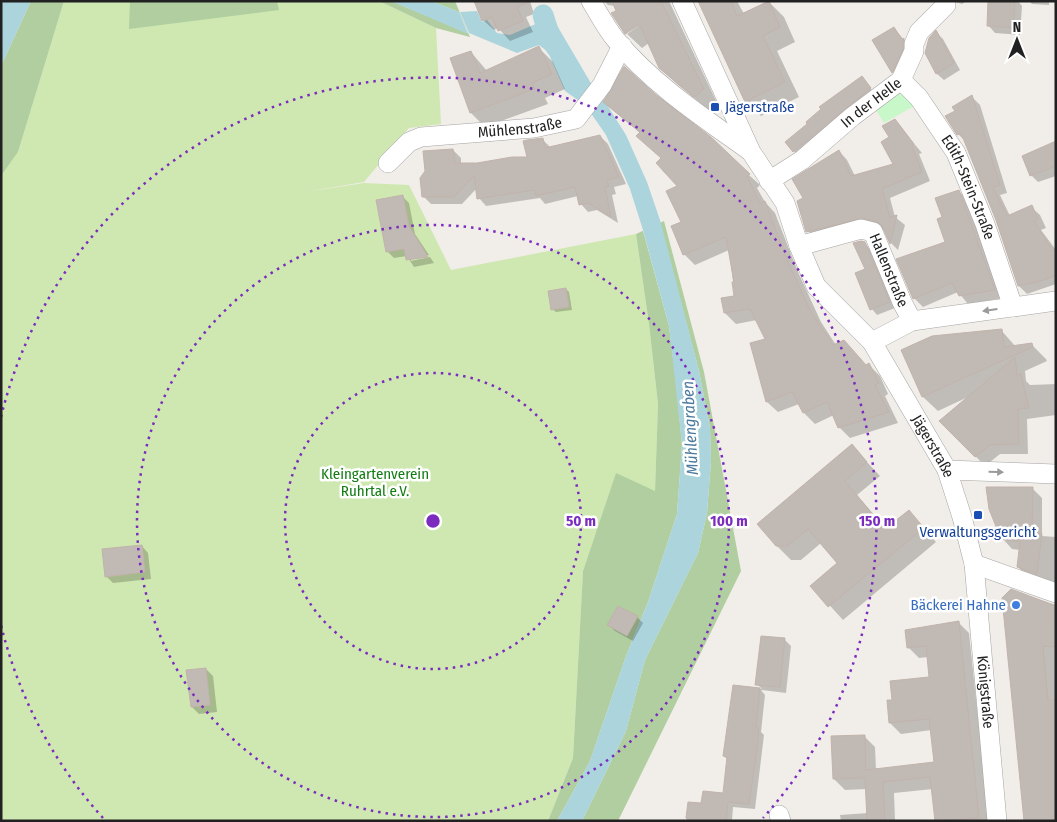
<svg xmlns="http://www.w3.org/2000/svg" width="1057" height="822" font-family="'Fira Sans Condensed',sans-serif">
<rect width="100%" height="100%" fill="#f1ede8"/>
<path fill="#cfe8b1" d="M64 1H379L436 28 441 124 409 128 364 182 305 192 364 183 409 185 451 270 636 234 649 324 658 404 655 492 616 474 583 571 573 758 548 821H1V176L18 152Z"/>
<path fill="#b0ce9f" d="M31 1H64L18 152 1 176V66Z
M130 1H277L279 10 129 29Z
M379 1H391L468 33 459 12 431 1H455L470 37 436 28Z
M664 221 704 372 741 571 618 821H582L626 731 645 660 698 553 707 513 711 461 710 428 699 371 660 223 643 231 669 326 675 374 682 444 677 514 648 602 626 656 590 761 557 821H548L573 758 583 571 616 473 655 491 658 404 649 324 636 234Z"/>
<path fill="#c8f7c9" d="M899 92 916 105 884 123 875 108Z"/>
<path fill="#abd4dc" d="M3 1H31L1 66V4Z
M391 1H431L459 12 468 34Z
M477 11 482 22 487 20 497 33 510 35 552 17 592 85 585 105 565 91 548 52 539 45 517 53 469 33 460 12Z
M602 97 626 135 647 182 661 223 699 371 710 428 711 461 707 513 698 553 645 660 626 731 582 821H557L590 761 626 656 648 602 677 514 682 444 669 326 643 230 630 189 606 135 588 109Z"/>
<path fill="#0003" fill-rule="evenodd" d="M475 1H530L534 14 526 17 533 32 510 41 498 28 494 30 483 20Z
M604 1H669L718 105 710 111 677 84 660 68 649 43 642 48 626 33 615 6 608 5ZM643 20 644 22 627 34V31Z
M699 1H737L744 14 769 2 784 17 795 42 777 51 799 97 761 116 746 101Z
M953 1H967L962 4Z
M990 1H1018L1022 6 1020 35 995 33 988 25Z
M1029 1H1049V5L1032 4Z
M894 28 906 42 903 82 893 72 874 41Z
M936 32 943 39 960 70 944 80 937 74Z
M538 47 553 62 565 89 545 98 548 104 485 127 471 113 452 59 471 52 487 71Z
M862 78 877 96 801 158 786 143Z
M972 97 980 105 1007 193 1000 195 1010 216 1031 207 1040 215 1046 228 1041 230 1056 250V284L1027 294 1019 286 997 220 966 142 958 134 956 112Z
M604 102 749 175 760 185 757 188 765 202 775 213 798 272 821 322 836 345 866 366 869 365 880 376 888 394 885 396 898 423 850 438 839 427 834 415 815 424 804 413 799 404 778 412 767 402 752 344 767 340 757 320 736 324 725 313 723 299 735 297 729 250 695 265 684 254 680 186 662 159 641 134Z
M895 121 922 153 919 154 930 181 890 198 895 217 905 225 898 250 891 243 885 230 873 226 816 240 808 231 805 199 839 151 847 160 855 176 894 165 891 138Z
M600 136 608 144 626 184 614 187 616 194 612 195 618 223 597 210 588 212 581 204 578 196 545 204 540 198 486 206 479 198 477 188 462 204H431L423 196 453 150 461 158V164H477L529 158 542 139 550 147Z
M1056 143V176L1038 182 1031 175Z
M959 191 967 200 1003 298 968 304 958 292 923 307 914 298 898 260 947 243 944 217Z
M402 196 409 203 415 234 429 255 411 258V261L430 257 434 263 414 267 407 256 394 258 387 251Z
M864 243 870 249 895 308 877 315 872 309 857 274 867 270Z
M566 289 569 292 572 310 556 312 552 309Z
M1001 330 1016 347 1032 345 1046 359 1047 361 1025 371 1026 381 1030 385 1056 384V415L1027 419 1028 454H1000L985 466 941 421 968 397 938 411 923 397 902 351Z
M852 446 880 476 857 495 887 530 909 512 936 542 843 620 812 586 839 563 821 543 801 560H791L777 546Z
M1032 488 1042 498V536L1056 537V586L1028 577 1018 567 1020 550 1012 549 1002 538Z
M142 546 148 553 151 579 113 583 106 576Z
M1012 591 1056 605V821Z
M637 617 643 623 633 641 615 631 609 625Z
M958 622 969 633 989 821H936L933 789 894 793 895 821H841L840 815 868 813 867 789 845 790 834 779 864 736 875 747 876 770 935 763 932 730 901 734 890 723 894 701 930 678 928 657 919 658 908 647Z
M784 639 791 646 786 693 761 690 765 695 761 732 764 735 755 809 733 807 732 821H689L702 805 724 794 728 760 724 756 734 686 762 689 757 684Z
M206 669 213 676 217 712 199 714 192 707Z"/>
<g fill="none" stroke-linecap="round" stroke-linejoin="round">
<path stroke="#abd4dc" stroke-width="21" d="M543 15 548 31 556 47"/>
</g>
<path fill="#c1b9b4" stroke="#c2b3ab" d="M474 1H528L529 2 517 7 523 21 498 31 492 17 482 21Z
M612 1H661L704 89 694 97 659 68 642 30 639 25 625 34 611 13 616 11Z
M698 1H731L737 16 769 1 780 27 763 36 785 82 745 102Z
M988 1H1015L1013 28 987 26Z
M894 27 902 40 904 38 903 49 892 73 872 40Z
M936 30 954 63 936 74 925 53 929 38Z
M539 46 552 74 532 83 535 89 470 113 450 58 471 51 480 73Z
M624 66 655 94 711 137 750 174 747 176 760 203 765 201 787 260 810 310 833 345 844 340 866 365 869 363 879 383 875 385 889 412 838 428 827 402 803 413 792 392 766 402 750 343 765 339 750 309 724 313 721 298 734 296 732 282H734L726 237 683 255 671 226 681 222 666 191 677 186 656 163 661 158 636 136 640 132 603 102Z
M862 76 871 88 793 152 785 142 807 124 806 122 821 109 819 107Z
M972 95 1000 185 993 187 1007 216 1032 205 1038 219 1034 221 1052 250H1056V275L1038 282 1018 286 996 220 961 133 957 135 945 116 955 111 952 107Z
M895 119 914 144 912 146 922 172 882 189 890 217 897 215 890 244 881 224 864 218 806 232 797 201 803 198 792 179 839 150 851 176 893 164 881 142 889 137 882 126Z
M600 135 619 177 607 180 609 186 605 187 611 217 588 203 579 205 575 187 536 196 535 190 477 199 474 176 454 197H422L420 178 425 171 423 151 453 149 455 163H477L512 157H527L523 141 527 140 543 138 545 148Z
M1056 141V166L1030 176 1022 156Z
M959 190 995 290 959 296 952 283 913 299 896 259 945 242 937 219 942 217 935 198Z
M403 195 409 226 428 257 406 260 404 249 386 252 376 200Z
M861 241 865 242 890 302 870 310 855 273 865 269 853 243Z
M566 288 569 307 551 310 548 291Z
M1002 329 1004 347 1032 343 1033 347 922 397 901 350 932 336Z
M1015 357 1017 375 1021 374 1029 408 1018 409 1019 444 990 445 975 457 939 421Z
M852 444 867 462 845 481 885 529 909 510 924 528 828 607 810 586 837 563 808 529 787 546H776L757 524Z
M986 487H1033L1032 533 1042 534 1037 574 1017 567 1020 542 1001 539 989 509Z
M142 545 145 572 105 577 102 549Z
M1011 589 1056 606 1055 647 1043 646 1048 700H1056V821H1024L1002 598Z
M618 606 638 616 627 636 607 625Z
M959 621 979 818 935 821 930 777 883 782 885 821H867L865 778 833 779 831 736 865 735 866 770 934 762 929 719 889 723 887 700H892L890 681 929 677 926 646 907 648 905 630Z
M761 636 785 638 780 687 755 685Z
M206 668 210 705 191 707 186 670Z
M733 685 760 688 756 727 759 728 757 749 749 804 728 802 726 821H689L686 818 688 802 701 803 703 791 723 793 727 757 723 756Z"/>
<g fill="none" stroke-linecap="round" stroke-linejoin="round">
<g stroke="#a5a5a5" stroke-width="20">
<g id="minor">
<path d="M591 1C599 14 606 28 616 40 652 84 704 118 750 151"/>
<path id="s1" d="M682 1 751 152 785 203 799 246 816 286 872 342 947 470 962 517 974 564 997 821"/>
<path id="s2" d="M901 80 919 98 956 153 985 224 1013 307"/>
<path id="s3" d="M388 163 409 142 421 137 534 128 576 119 602 85 622 46"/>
<path id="s4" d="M769 181 802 160 853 116 901 80 914 51V44L919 32 946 5"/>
<path id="s5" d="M799 246 861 229 873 232 902 302 912 321"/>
<path d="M872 342 912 321 1056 301"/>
<path d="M947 470 1056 474"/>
<path d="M974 564 1056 593"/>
<path d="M779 815 781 821"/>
</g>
</g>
<use href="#minor" stroke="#fff" stroke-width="19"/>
</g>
<defs><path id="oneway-solid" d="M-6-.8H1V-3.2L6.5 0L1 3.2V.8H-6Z" transform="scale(1.25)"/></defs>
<g fill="#9b9b9b">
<use href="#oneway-solid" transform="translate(990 310) rotate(172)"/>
<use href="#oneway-solid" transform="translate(996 472) rotate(2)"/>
</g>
<g fill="none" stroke="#7b2cbf" stroke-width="2.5" stroke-dasharray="2.5 5">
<circle cx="433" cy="521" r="148"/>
<circle cx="433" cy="521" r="296"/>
<path d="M103 818A444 444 0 0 1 1 625M1 417A444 444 0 1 1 763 818"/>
</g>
<g fill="#1a4fb4" stroke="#fff" stroke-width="2">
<rect x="710" y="102" width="10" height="10" rx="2.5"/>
<rect x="973" y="510" width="10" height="10" rx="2.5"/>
</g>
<circle fill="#3f7fe0" stroke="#fff" stroke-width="2" cx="1016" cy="605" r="5"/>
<g text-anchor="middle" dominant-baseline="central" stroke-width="5" stroke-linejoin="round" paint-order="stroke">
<g font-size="15" fill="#212121" stroke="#fff">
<text stroke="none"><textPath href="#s4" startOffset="129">In der Helle</textPath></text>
<text stroke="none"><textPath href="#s3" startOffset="142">Mühlenstraße</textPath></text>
<text stroke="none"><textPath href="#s2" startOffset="128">Edith-Stein-Straße</textPath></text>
<text stroke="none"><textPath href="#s5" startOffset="118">Hallenstraße</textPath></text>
<text stroke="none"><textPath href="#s1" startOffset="516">Jägerstraße</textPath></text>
<text stroke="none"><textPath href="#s1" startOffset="770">Königstraße</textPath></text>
</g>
<g font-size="15" fill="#164399" stroke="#fff" text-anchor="start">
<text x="725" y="107">Jägerstraße</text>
<text x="978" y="532" text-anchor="middle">Verwaltungsgericht</text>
</g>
<g font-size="15" fill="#127c13" stroke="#fff">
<text x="375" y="474">Kleingartenverein<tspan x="375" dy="17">Ruhrtal e.V.</tspan></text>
</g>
<g font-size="15" fill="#366cbe" stroke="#fff" text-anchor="end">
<text x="1006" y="605">Bäckerei Hahne</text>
</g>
<g font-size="16" font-style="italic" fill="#4b799d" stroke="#fff">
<text transform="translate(690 428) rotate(-93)">Mühlengraben</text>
</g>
</g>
<circle cx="433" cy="521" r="8" fill="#7b2cbf" stroke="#fff" stroke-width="2.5"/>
<g font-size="15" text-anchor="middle" font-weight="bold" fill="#7b2cbf" stroke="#fff" stroke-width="5" stroke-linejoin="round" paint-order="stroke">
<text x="581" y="526">50 m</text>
<text x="729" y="526">100 m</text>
<text x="877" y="526">150 m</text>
</g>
<rect width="1057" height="822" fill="none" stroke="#212121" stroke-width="5"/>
<g transform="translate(1017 40)" stroke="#ffffff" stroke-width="4" paint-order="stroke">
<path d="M0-4L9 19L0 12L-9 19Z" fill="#212121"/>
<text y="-8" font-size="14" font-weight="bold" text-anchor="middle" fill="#212121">N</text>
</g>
</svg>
